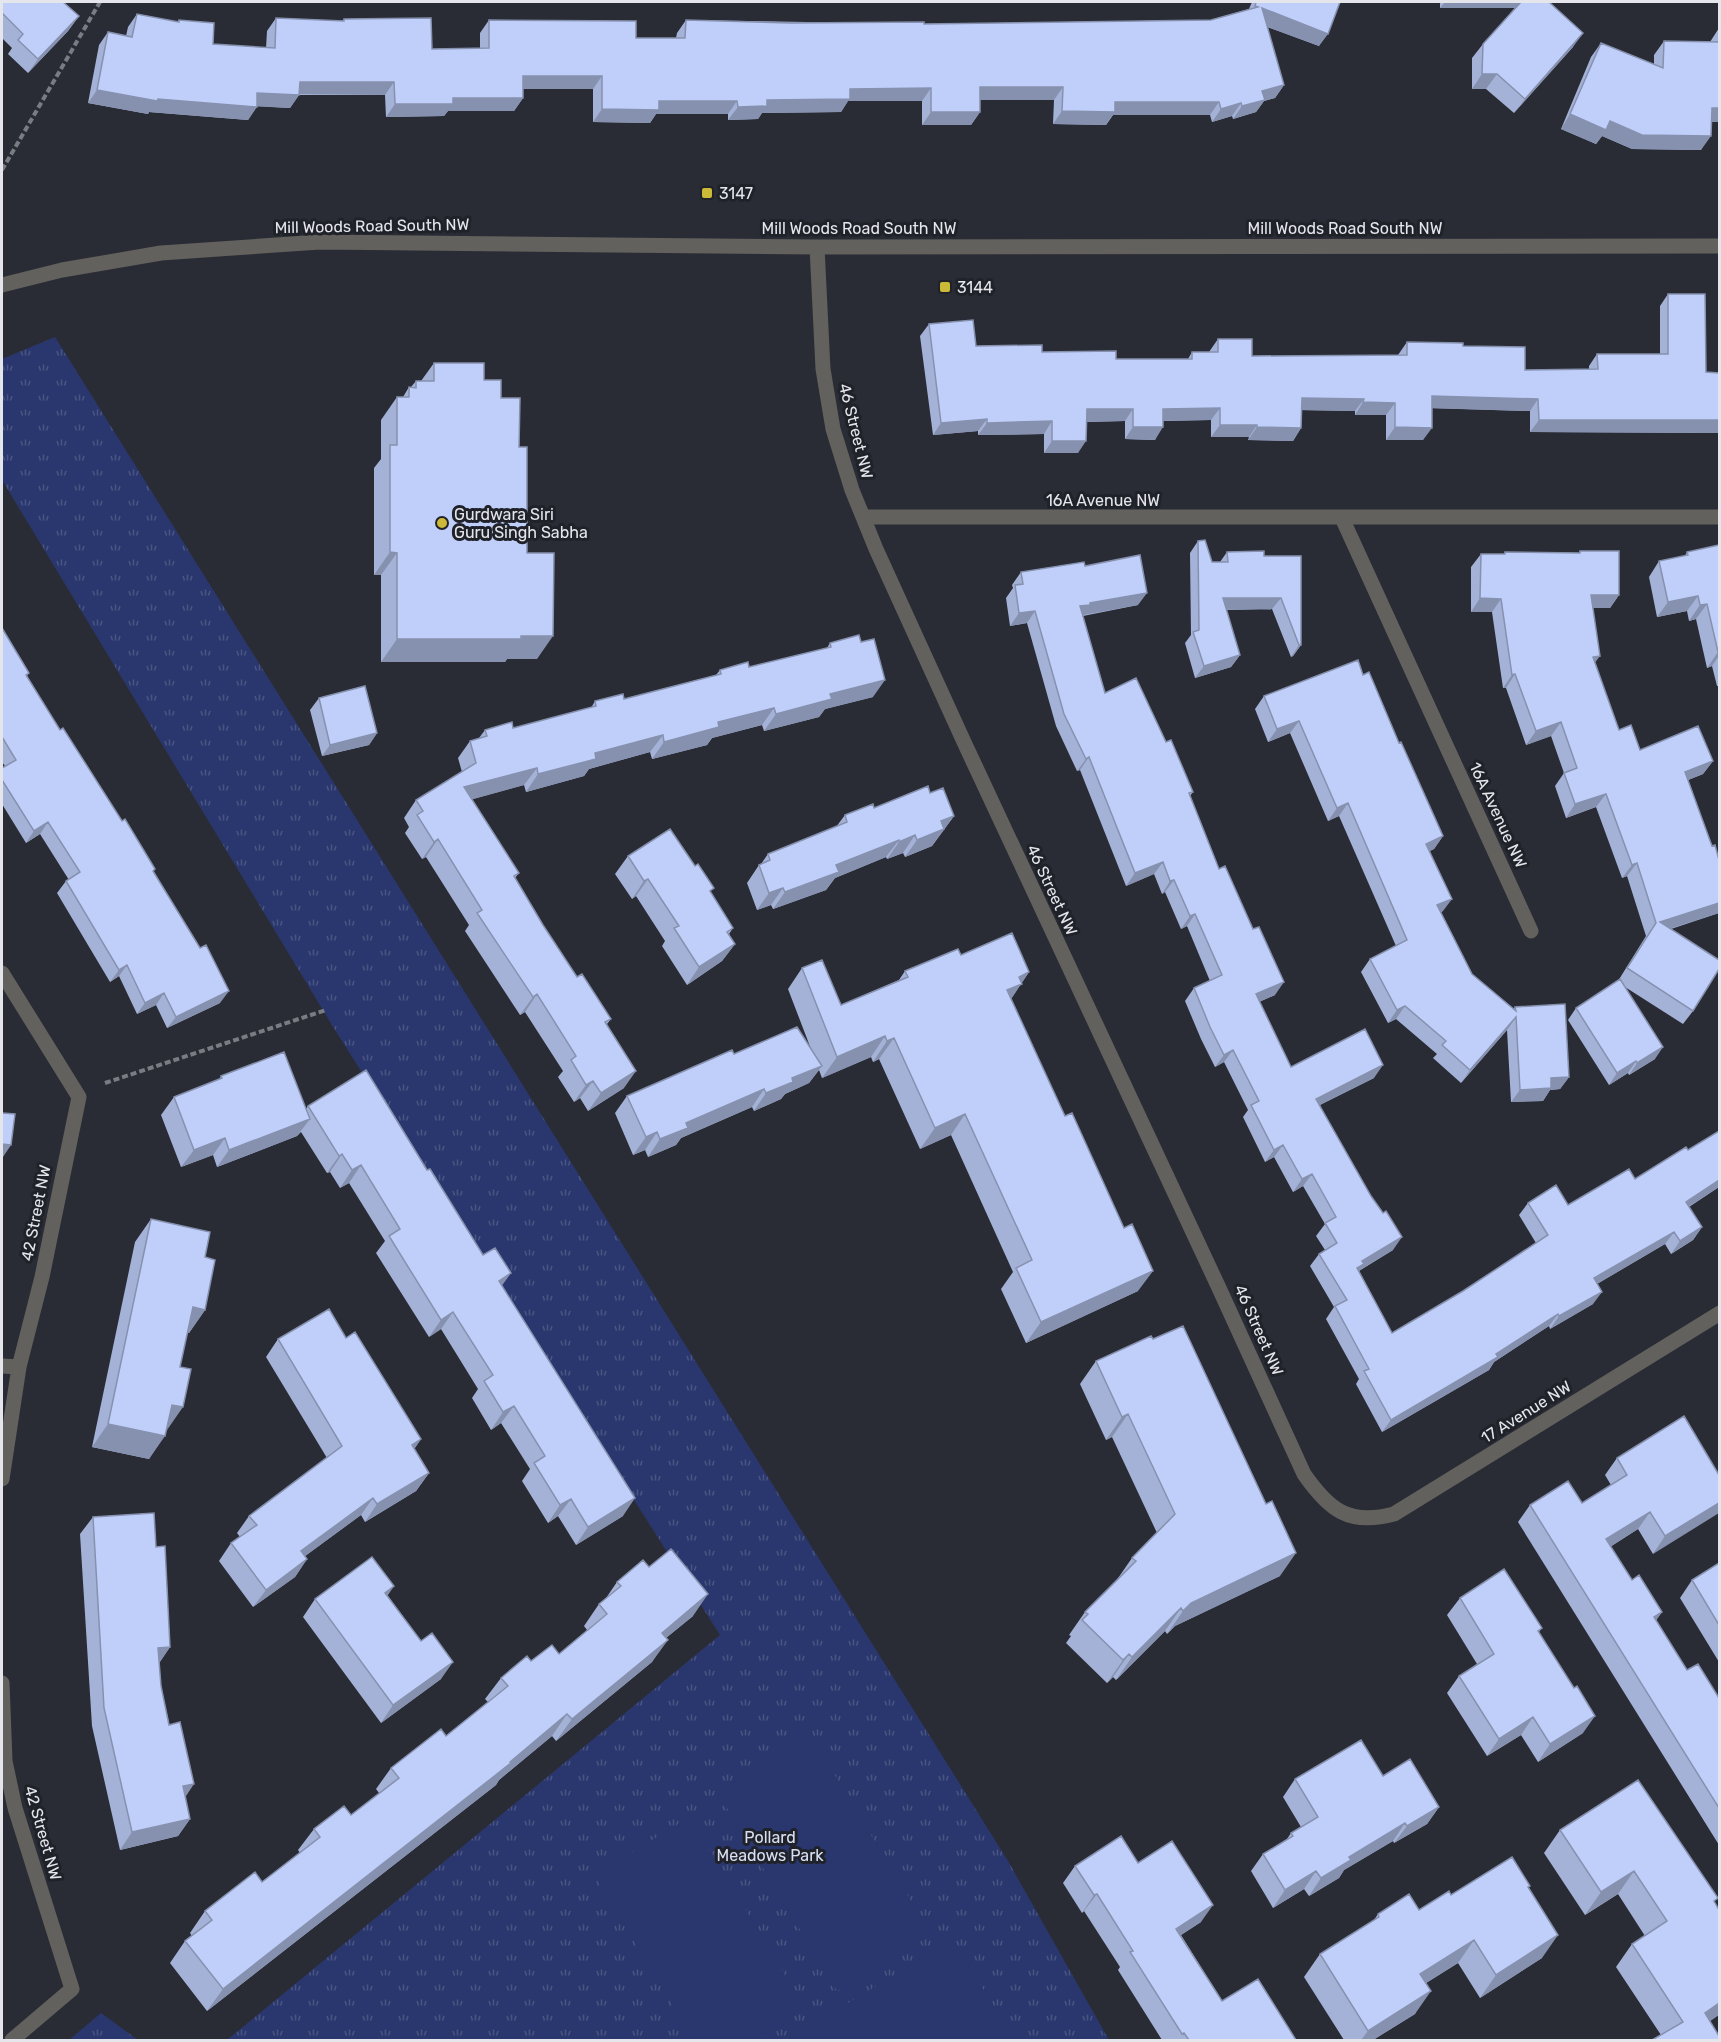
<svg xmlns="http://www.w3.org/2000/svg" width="1721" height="2042" font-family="Rubik,sans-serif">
<defs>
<pattern id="grass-tufts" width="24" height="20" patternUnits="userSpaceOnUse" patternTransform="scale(1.5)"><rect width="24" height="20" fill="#2a376e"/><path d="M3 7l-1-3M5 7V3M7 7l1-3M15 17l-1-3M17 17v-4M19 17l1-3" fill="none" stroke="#495483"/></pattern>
</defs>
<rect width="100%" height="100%" fill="#292c34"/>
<path fill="url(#grass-tufts)" d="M55 337 1008 1861 1109 2040H227L720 1635 335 1030 2 480V359Z
M101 2013 138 2040H69Z"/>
<path fill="#2a376e" d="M811 1736 931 1934 837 1991 718 1793Z
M690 1817 804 2007 749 2040H694L594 1875Z
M953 1940 1014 2040H787Z"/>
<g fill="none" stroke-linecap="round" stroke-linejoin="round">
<path stroke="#797c82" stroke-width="4" stroke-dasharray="6 3" stroke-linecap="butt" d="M2 170 100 2
M105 1083 326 1010"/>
<path stroke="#62615d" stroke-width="15" d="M817 247 823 369 833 429 852 490 876 549 964 742 1219 1288 1304 1474C1329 1510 1349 1526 1394 1514L1720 1313
M2 285 62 270 161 253 320 242 817 247 1720 246
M863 517H1720
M1342 518 1531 931
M2 973 79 1097 42 1277 19 1367 2 1479
M2 1366 19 1367
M2 1683 5 1761 15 1808 72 1989 12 2040"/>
</g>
<path fill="#a5b2d7" d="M2 2H65H64L79 16 68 31 28 73 8 54 12 48 2 38Z
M1252 2H1340L1319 46 1267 27 1284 85 1275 98 1264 101 1256 112 1233 119 1232 116 1212 122 1210 115H1113L1106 125 1053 124 1054 100H980V112L971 125H922V101H848L841 112 762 113 758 119 728 120V114H656L650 123 593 122V89H523V98L514 111H448L444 116 386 117 385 95H299L290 108 257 106 248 120 149 112 148 114 88 103 99 45 108 32 126 36 128 27 137 14 177 22 179 20 213 44 266 48 267 31 276 18 342 21 344 19 432 49 480 48V33L489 20 636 38H676L677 33 686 20 924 24 1211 20 1249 9Z
M1440 2H1549L1573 47 1514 113 1486 89H1472V58L1483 44 1515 8H1440Z
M1719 28V122H1712L1701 150 1632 149 1602 136 1596 144 1561 129 1591 57 1601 43 1654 64V55L1664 41 1710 42Z
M1668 294 1706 372 1719 373V433L1530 432V411L1432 408 1423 440H1386V415H1355V411L1302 410 1301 428 1293 441 1248 440 1249 437H1211V420L1163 421 1155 440 1125 439V421L1087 422 1078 453H1044V434L978 435V431L933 435 920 336 929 324 976 346 1116 359H1188L1192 352H1209L1218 339 1252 356 1398 355 1407 342 1463 346 1525 370 1589 369V366L1597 354H1660V306Z
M434 363 484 380 501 398 519 447 527 553 537 659H507L505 662H381V575H374V468L381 459V420L397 397H403L409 387H411L416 381H421Z
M1198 541 1212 562H1220L1227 552 1264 556 1301 645 1293 656 1291 657 1272 609 1226 610 1240 655 1231 667 1195 678 1185 643 1191 635 1190 553Z
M1719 545V686H1717L1712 666 1707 668 1696 619 1689 621 1687 611 1657 617 1649 577 1659 561 1685 556 1687 552Z
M1580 551 1619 595 1610 608H1593L1595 663 1619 730 1640 750 1713 761 1703 774 1688 780 1719 913 1671 929 1693 1011 1683 1024 1625 987 1655 1059 1629 1075 1628 1073 1609 1085 1568 1020 1576 1008 1618 981 1646 936 1627 876 1622 878 1596 807 1566 818 1555 786 1564 773 1551 736 1526 745 1506 688H1503L1492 612H1471V567L1481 554H1504L1505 552 1579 553Z
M1085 566 1138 605 1083 616 1105 693 1166 742 1193 792 1190 796 1219 869 1275 995 1259 1002 1291 1067 1374 1078 1320 1105 1393 1250 1359 1271 1392 1333 1463 1291 1536 1243 1519 1215 1528 1203 1568 1205 1635 1179 1688 1150 1719 1131V1187L1689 1207 1702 1227 1693 1240 1671 1254 1665 1244 1597 1284 1593 1304 1550 1329 1549 1326 1494 1362 1489 1370 1382 1432 1356 1384 1359 1379 1326 1319 1334 1307 1310 1266 1319 1254 1325 1250 1316 1236 1325 1224 1303 1186 1293 1192 1274 1157 1265 1162 1243 1117 1248 1110 1224 1062 1215 1067 1201 1039 1185 1001 1194 988 1210 981 1187 926 1181 929 1165 892 1162 894 1154 874 1126 886 1080 770 1077 771 1056 726 1027 623 1010 626 1006 598 1013 588 1012 585 1021 572Z
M2 628 29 673 27 676 60 730 154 872 220 1003 167 1028 156 1005 137 1014 119 976 110 982 57 893 66 881 69 880 40 834 26 843 2 804V768L5 766 2 762Z
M830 643 873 697 825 709 819 717 764 731 762 725 712 738 707 745 652 759 650 752 589 769 584 776 526 792 524 785 472 799 519 873 515 878 543 925 577 977 611 1019 607 1024 624 1088 588 1111 580 1098 574 1102 558 1077 563 1071 525 1012 520 1015 465 931 469 925 426 857 422 859 405 833 409 827 404 818 416 800 462 772 458 758 470 741 479 738 485 730 513 728 591 708 595 701 624 699 716 675 720 670 749 667 827 648Z
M1363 675 1399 743 1443 836 1434 849 1430 851 1443 911 1441 912 1472 974 1514 1009 1515 1007 1569 1077 1560 1089 1550 1090 1543 1101 1511 1102 1507 1030 1461 1083 1433 1058 1437 1054 1396 1019 1388 1023 1361 972 1370 959 1396 946 1339 816 1328 821 1290 733 1268 742 1255 709 1264 696Z
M319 698 377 733 369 745 322 756 310 710Z
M930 793 954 816 932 846 905 857 903 853 887 859 886 857 835 878 826 890 773 909 771 905 757 910 747 883 759 865 761 864 768 854 836 827 845 815Z
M628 856 711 893 733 928 729 934 735 944 722 961 687 985 662 946 665 941 636 896 632 899 615 874Z
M961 955 1029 972 1011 999 1138 1291 1026 1343 1001 1289 1013 1272 951 1135 920 1149 879 1059 873 1062 871 1057 822 1078 819 1070 809 1083 785 1094 781 1099 754 1111 752 1107 681 1138 676 1145 648 1157 645 1150 633 1155 615 1113 627 1096 734 1054 811 1049 788 989 802 968 841 1005 899 980 905 971Z
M221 1076 306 1109 308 1106 427 1170 502 1286 623 1516 576 1545 558 1516 548 1523 522 1481 530 1469 501 1423 491 1430 472 1398 478 1389 441 1329 429 1337 376 1253 385 1241 349 1183 340 1188 330 1172 327 1173 301 1132 297 1136 217 1167 213 1155 181 1167 161 1115 174 1097 219 1080Z
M151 1219 205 1257V1310L189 1333H187L167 1430 149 1459 92 1447 135 1242Z
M346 1338 421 1439 414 1449 429 1473 416 1491 365 1522 361 1515 305 1556 307 1559 295 1577 253 1607 219 1561 231 1543 240 1537 237 1533 249 1516 327 1458 266 1357 278 1339Z
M1096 1361 1280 1576 1175 1626 1167 1634 1165 1631 1116 1680 1113 1677 1107 1683 1066 1643 1071 1636 1069 1635 1085 1612 1116 1581 1132 1558 1157 1533 1112 1437 1106 1440 1080 1384Z
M1617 1458 1719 1475 1653 1554 1638 1529 1610 1547 1632 1580 1662 1612 1656 1620 1687 1670 1719 1698V1845L1518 1522 1530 1505 1582 1503 1611 1485 1605 1475Z
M93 1517 156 1547 170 1647 159 1663 161 1686 190 1819 178 1836 120 1850 92 1726 80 1534Z
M1719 1563V1662L1680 1598 1692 1580Z
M617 1582 693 1616 666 1638 652 1662 556 1741 552 1736 499 1780 496 1785 207 2011 170 1963 185 1941 192 1936 190 1933 205 1911 262 1882 300 1853 298 1850 314 1829 351 1815 379 1793 376 1789 391 1768 446 1736 488 1702 485 1699 501 1678 531 1661 559 1654 587 1630 584 1626 599 1604 604 1601Z
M388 1596 421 1641 441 1679 381 1723 303 1617 315 1599Z
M1460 1598 1542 1628 1539 1632 1583 1733 1538 1762 1521 1735 1487 1756 1447 1693 1459 1676 1477 1664 1447 1615Z
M1383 1776 1439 1807 1427 1824 1394 1843 1393 1841 1344 1870 1339 1878 1309 1896 1304 1889 1273 1908 1251 1871 1263 1854 1287 1839 1291 1833 1301 1827 1283 1797 1295 1779Z
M1560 1830 1715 1903 1719 2015 1661 2035 1616 1967 1632 1944 1645 1936 1618 1894 1585 1915 1544 1853Z
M1138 1863 1201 1922 1181 1935 1222 2001 1296 2040H1162L1118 1970 1120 1967 1084 1911 1082 1913 1063 1883 1075 1866Z
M1530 1886 1528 1888 1542 1958 1480 1998 1458 1963 1426 1983 1415 2014 1373 2040H1344L1304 1977 1320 1954 1374 1920 1378 1914 1419 1910 1451 1895Z"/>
<path fill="#8691af" d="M1445 2H1522L1518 8H1440Z
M1262 8 1328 34 1319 46 1252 21Z
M79 16 68 31 28 73 38 59Z
M1583 33 1573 47 1514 113 1525 99Z
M1482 74H1497L1486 89H1472Z
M523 76H602L593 89H514Z
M300 82H394L385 95 295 94 299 95 290 108 248 106 257 93Z
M1284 85 1275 98 1264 101 1256 112 1233 119 1242 106 1262 91Z
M980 87H1063L1054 100H971Z
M931 88 922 101H848L841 112 762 113 758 119 728 120 738 107 767 100 850 89Z
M97 90 158 99 257 107 248 120 149 112 148 114 88 103Z
M453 98H523L514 111H448L444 116 386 117 395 104Z
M659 101H737L728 114H656L650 123 593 122 602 109Z
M1115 102H1219L1210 115H1113L1106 125 1053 124 1062 111Z
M1241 103 1232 116 1212 122 1221 109Z
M1712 108H1719V122H1702Z
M931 112H980L971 125H922Z
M1570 114 1610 121 1711 136 1701 150 1632 149 1602 136 1596 144 1561 129Z
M1432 396 1538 399 1530 411 1423 408Z
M1302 398 1364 399 1355 411 1293 410Z
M1363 402 1395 403 1386 415H1355Z
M1220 408 1211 420 1154 421 1163 409Z
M1087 409H1133L1125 421 1078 422Z
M987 419 978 431 933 435 941 423Z
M1539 420H1719V433L1530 432Z
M1052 421 1044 434 978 435 987 423Z
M1220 425H1257L1249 437H1211Z
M1133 427H1163L1155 440 1125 439Z
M1257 427 1301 428 1293 441 1248 440Z
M1395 427 1432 428 1423 440H1386Z
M1052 441H1086L1078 453H1044Z
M390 552 397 553 381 575H374Z
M1147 593 1138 605 1083 615 1082 617 1080 606 1090 603Z
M1591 595H1619L1610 608H1582Z
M1698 596 1687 611 1657 617 1668 602Z
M1223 598H1281L1272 609 1214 610Z
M1480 598 1501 599 1492 612H1471Z
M1707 604 1696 619 1689 621 1700 605Z
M1035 611 1027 623 1010 626 1019 613Z
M521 636H553L537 659H507L505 662H381L397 639Z
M1299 645H1301L1293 656 1291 657Z
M1718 652H1719V656L1712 666 1707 668Z
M1240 655 1231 667 1195 678 1204 666Z
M1600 656 1590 669 1593 657Z
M1515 674 1506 688H1503L1512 675Z
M885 680 873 697 825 709 819 717 764 731 776 714 830 694Z
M774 708 762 725 712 738 707 745 652 759 664 742 718 722Z
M1299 721 1290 733 1268 742 1277 729Z
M1561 722 1551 736 1526 745 1536 731Z
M377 733 369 745 322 756 330 745Z
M663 735 650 752 589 769 584 776 526 792 538 774 595 753Z
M1089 757 1080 770 1077 771 1086 759Z
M1713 761 1703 774 1676 785 1685 772Z
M537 768 524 785 452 805 464 787Z
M1606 794 1596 807 1566 818 1575 804Z
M1348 803 1339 816 1328 821 1337 808Z
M954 816 932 846 905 857 917 840 941 821Z
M48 822 40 834 26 843 34 831Z
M915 835 903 853 887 859 899 842Z
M1443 836 1434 849 1417 856 1426 844Z
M438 839 426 857 422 859 434 842Z
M899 840 886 857 835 878 826 890 773 909 785 892 836 865Z
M1163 862 1154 874 1126 886 1135 873Z
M1637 863 1627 876 1622 878 1632 865Z
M648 879 636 896 632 899 644 881Z
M1174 880 1165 892 1162 894 1170 881Z
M783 888 771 905 757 910 769 893Z
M1452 899 1443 911 1428 918 1437 905Z
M1719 903V913L1650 935 1660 922Z
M1195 914 1187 926 1181 929 1190 916Z
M735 944 722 961 687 985 699 967Z
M127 965 119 976 110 982 119 970Z
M1029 972 1007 1005V990L1019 977Z
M1284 982 1275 995 1247 1007 1256 994Z
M229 991 220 1003 167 1028 176 1017Z
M164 993 156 1005 137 1014 145 1003Z
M537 994 525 1012 520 1015 533 997Z
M1405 1006 1396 1019 1388 1023 1397 1010Z
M1516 1017 1507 1030 1461 1083 1470 1070Z
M885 1036 871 1057 822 1078 837 1057Z
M894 1038 879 1059 873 1062 887 1041Z
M1663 1047 1655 1059 1629 1075 1637 1063Z
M1233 1050 1224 1062 1215 1067 1224 1055Z
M1636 1061 1628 1073 1609 1085 1617 1073Z
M1383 1065 1374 1078 1307 1111 1316 1099Z
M822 1066 809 1083 785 1094 781 1099 754 1111 766 1093 792 1078Z
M636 1071 624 1088 588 1111 601 1093Z
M1569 1077 1560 1089 1550 1090 1543 1101 1511 1102 1520 1090 1551 1078Z
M593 1081 580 1098 574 1102 586 1085Z
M764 1089 752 1107 681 1138 676 1145 648 1157 660 1139 686 1123Z
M965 1114 951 1135 920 1149 935 1128Z
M310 1119 297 1136 217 1167 229 1150Z
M657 1132 645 1150 633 1155 646 1137Z
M225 1138 213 1155 181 1167 194 1150Z
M2 1144 11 1145 3 1157H2Z
M1283 1145 1274 1157 1265 1162 1274 1150Z
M342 1154 330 1172 327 1173 339 1156Z
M361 1165 349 1183 340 1188 352 1170Z
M1312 1174 1303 1186 1293 1192 1302 1179Z
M1719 1180V1187L1677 1214 1686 1202Z
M1702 1227 1693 1240 1671 1254 1680 1241Z
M1674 1232 1665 1244 1585 1291 1594 1278Z
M1402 1237 1393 1250 1360 1270 1355 1276 1348 1280 1362 1261Z
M1153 1271 1138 1291 1026 1343 1041 1322Z
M511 1273 498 1291 499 1281Z
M1602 1292 1593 1304 1550 1329 1559 1316Z
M193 1307 205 1310 189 1333 177 1330Z
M453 1312 441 1329 429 1337 441 1320Z
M1558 1314 1549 1326 1494 1362 1489 1370 1382 1432 1391 1420 1496 1354Z
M172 1405 183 1407 167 1430Z
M514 1406 501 1423 491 1430 503 1412Z
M1128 1414 1112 1437 1106 1440 1122 1417Z
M108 1424 165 1436 149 1459 92 1447Z
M421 1439 409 1457 412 1445Z
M429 1473 416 1491 365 1522 377 1504Z
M373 1498 361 1515 289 1568 301 1551Z
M635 1498 623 1516 576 1545 588 1527Z
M571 1499 558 1516 548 1523 560 1505Z
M1719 1503V1513L1653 1554 1665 1536Z
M1650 1512 1638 1529 1594 1557 1606 1539Z
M1296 1553 1280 1576 1175 1626 1167 1634 1183 1611 1191 1603Z
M307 1559 295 1577 253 1607 266 1590Z
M394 1586 382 1604 385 1593Z
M708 1594 693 1616 646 1654 662 1633Z
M1181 1608 1165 1631 1116 1680 1132 1657Z
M1662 1612 1650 1629 1654 1617Z
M668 1640 652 1662 556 1741 572 1719Z
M170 1647 158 1665V1648Z
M1129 1654 1113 1677 1107 1683 1123 1660Z
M453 1662 441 1679 381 1723 393 1705Z
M567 1714 552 1736 499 1780 496 1785 207 2011 223 1989 510 1762Z
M1595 1716 1583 1733 1538 1762 1550 1744Z
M1533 1717 1521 1735 1487 1756 1499 1739Z
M194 1784 182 1802 183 1786Z
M1439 1807 1427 1824 1394 1843 1407 1826Z
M190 1819 178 1836 120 1850 132 1832Z
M1405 1823 1393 1841 1344 1870 1339 1878 1309 1896 1321 1878 1349 1857Z
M1316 1871 1304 1889 1273 1908 1285 1890Z
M1634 1871 1618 1894 1585 1915 1601 1892Z
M1097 1894 1084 1911 1082 1913 1094 1895Z
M1213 1905 1201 1922 1164 1946 1176 1929Z
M1558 1935 1542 1958 1480 1998 1496 1975Z
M1474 1940 1458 1963 1404 1997 1420 1974Z
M1431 1991 1415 2014 1373 2040H1361L1368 2031Z
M1719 2003V2015L1689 2036 1705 2013Z"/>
<path fill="#c0cffa" stroke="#8691af" stroke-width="1.5" d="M2 2H63L79 16 38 59 18 40 23 34 2 13Z
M1256 2H1340L1328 34 1262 8 1284 85 1262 91 1265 100 1242 106 1241 103 1221 109 1219 102H1115V112L1062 111 1063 87H980V112H931V88L850 89V99L767 100V106L738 107 737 101H659V110L602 109V76H523V98H453V104H395L394 82H300L299 95 257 93V107L158 99 157 101 97 90 108 32 132 37 137 14 179 22V20L214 23 213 44 275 48 276 18 344 21V19L431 18 432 49 489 48V20L636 21V38H685L686 20 791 23 924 22V24L1211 20 1258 7 1255 6Z
M1521 2H1549L1583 33 1525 99 1497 74H1482L1483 44Z
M1664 41 1719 42V108H1712L1711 136 1642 135 1610 121 1606 130 1570 114 1601 43 1663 68Z
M1668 294H1705L1706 372 1719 373V420H1539L1538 399 1432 396V428L1395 427V403L1363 402 1364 399 1302 398 1301 428 1257 427V425H1220V408L1163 409V427H1133V409H1087L1086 441H1052V421L987 423V419L941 423 929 324 973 320 976 346 1042 345V352L1116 351V359H1192V352H1218V339H1252V356L1407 355V342L1463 343V346L1525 347V370L1598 369 1597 354H1668Z
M434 363H484V380H501V398H520L519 447H527V553H554L553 636H521V639H397V553L390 552V445H397V397H409V387L416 388V381H434Z
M1205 540 1212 562H1228L1227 552 1264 551V556H1301V645H1299L1281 598H1223L1240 655 1204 666 1193 632 1199 630 1198 541Z
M1719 545V652H1718L1707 604 1700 605 1698 596 1668 602 1659 561 1688 555 1687 552Z
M1580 551H1619V595H1591L1600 656 1593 657 1619 730 1631 725 1640 750 1698 726 1713 761 1685 772 1712 846 1715 845 1719 860V903L1660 922 1719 960V969L1693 1011 1627 968 1656 923 1637 863 1632 865 1606 794 1575 804 1564 773 1577 768 1561 722 1536 731 1515 674 1512 675 1501 599 1480 598 1481 554H1505V552L1580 553Z
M1140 555 1147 593 1090 603V605L1080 606 1105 693 1136 678 1166 742 1171 740 1193 792 1189 793 1219 869 1225 866 1253 929 1259 927 1284 982 1256 994 1291 1067 1365 1029 1383 1065 1316 1099 1371 1196 1383 1213 1386 1211 1402 1237 1362 1261 1364 1264 1357 1268 1392 1333 1463 1291 1548 1235 1528 1203 1556 1185 1568 1205 1629 1169 1635 1179 1686 1147 1688 1150 1719 1131V1180L1686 1202 1702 1227 1680 1241 1674 1232 1594 1278 1602 1292 1559 1316 1558 1314 1496 1354 1498 1357 1391 1420 1364 1371 1369 1369 1335 1306 1347 1300 1319 1254 1337 1243 1325 1223 1336 1217 1312 1174 1302 1179 1283 1145 1274 1150 1251 1105 1259 1101 1233 1050 1224 1055 1210 1027 1194 988 1222 975 1195 914 1190 916 1174 880 1170 881 1163 862 1135 873 1089 757 1086 759 1064 714 1035 611 1019 613 1015 585 1023 584 1021 572 1084 562 1085 566Z
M2 628 29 673 26 675 60 730 63 728 122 821 125 819 155 869 153 871 200 948 206 945 229 991 176 1017 164 993 145 1003 127 965 119 970 66 881 80 872 48 822 34 831 2 780V768L16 760 2 737Z
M859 635 861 642 874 639 885 680 830 694 832 699 776 714 774 708 718 722 719 727 664 742 663 735 595 753 596 759 538 774 537 768 464 787 519 873 514 876 543 925 577 977 582 974 611 1019 605 1022 636 1071 601 1093 593 1081 586 1085 571 1060 576 1056 537 994 533 997 477 913 482 910 438 839 434 842 417 815 423 811 416 800 476 763 470 741 487 736 485 730 512 722 513 728 596 706 595 701 623 694 624 699 721 674 720 670 748 662 749 667 831 647 830 643Z
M1358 660 1363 675 1369 672 1399 743 1401 742 1443 836 1426 844 1452 899 1437 905 1472 974 1516 1011 1515 1007 1565 1004 1569 1077 1551 1078V1088L1520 1090 1516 1017 1470 1070 1442 1045 1446 1041 1405 1006 1397 1010 1370 959 1407 940 1348 803 1337 808 1299 721 1277 729 1264 696Z
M365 686 377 733 330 745 319 698Z
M928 786 930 793 943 788 954 816 941 821 944 829 917 840 915 835 899 842V840L836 865 839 872 785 892 783 888 769 893 759 865 770 860 768 854 847 822 845 815 873 804 874 808Z
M670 829 695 866 698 864 714 888 710 891 733 928 727 932 735 944 699 967 674 928 679 926 648 879 644 881 628 856Z
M1012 933 1029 972 1019 977 1022 984 1007 990 1065 1116 1072 1113 1124 1228 1132 1224 1153 1271 1041 1322 1016 1268 1032 1260 965 1114 935 1128 894 1038 887 1041 885 1036 837 1057 802 968 822 960 841 1005 908 977 905 971 958 949 961 955Z
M1620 979 1663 1047 1637 1063 1636 1061 1617 1073 1576 1008Z
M797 1027 822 1066 792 1078 793 1082 766 1093 764 1089 686 1123 688 1128 660 1139 657 1132 646 1137 627 1096 732 1050 734 1054Z
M284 1052 310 1119 229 1150 225 1138 194 1150 174 1097 222 1078 221 1076Z
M366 1070 427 1170 430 1169 483 1255 495 1248 511 1273 499 1281 635 1498 588 1527 571 1499 560 1505 534 1463 545 1456 514 1406 503 1412 484 1381 493 1375 453 1312 441 1320 389 1236 400 1229 361 1165 352 1170 342 1154 339 1156 308 1106Z
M2 1113 15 1114 11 1145 2 1144Z
M151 1219 210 1232 205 1257 215 1260 205 1310 193 1307 180 1367 191 1369 183 1407 172 1405 165 1436 108 1424Z
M329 1309 346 1338 355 1332 421 1439 412 1445 429 1473 377 1504 373 1498 301 1551 307 1559 266 1590 231 1543 257 1525 249 1516 342 1446 278 1339Z
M1183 1326 1266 1504 1272 1501 1296 1553 1191 1603 1183 1611 1181 1608 1132 1657 1129 1654 1123 1660 1082 1620 1088 1614 1085 1612 1136 1561 1132 1558 1175 1514 1128 1414 1122 1417 1096 1361 1151 1336 1153 1339Z
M1684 1416 1719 1475V1503L1665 1536 1650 1512 1606 1539 1632 1580 1639 1575 1662 1612 1654 1617 1687 1670 1698 1664 1719 1698V1808L1530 1505 1568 1481 1582 1503 1627 1475 1617 1458Z
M154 1513 156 1547 165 1546 170 1647 158 1648 161 1686 169 1725 180 1722 194 1784 183 1786 190 1819 132 1832 104 1708 93 1517Z
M671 1549 708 1594 662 1633 668 1640 572 1719 567 1714 510 1762 511 1763 223 1989 185 1941 212 1920 205 1911 255 1872 262 1882 320 1837 314 1829 344 1806 351 1815 399 1778 391 1768 441 1729 446 1736 508 1686 501 1678 527 1656 531 1661 552 1645 559 1654 607 1614 599 1604 621 1586 617 1582 643 1560 649 1567Z
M372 1557 394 1586 385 1593 421 1641 432 1633 453 1662 393 1705 315 1599Z
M1719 1563V1625L1692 1580Z
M1504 1569 1542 1628 1538 1631 1574 1688 1577 1686 1595 1716 1550 1744 1533 1717 1499 1739 1459 1676 1494 1654 1460 1598Z
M1361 1740 1383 1776 1410 1759 1439 1807 1407 1826 1405 1823 1349 1857 1351 1860 1321 1878 1316 1871 1285 1890 1263 1854 1293 1836 1291 1833 1318 1817 1295 1779Z
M1638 1780 1718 1898 1714 1901 1719 1910V2003L1705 2013 1719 2036V2040H1652L1683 2022 1632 1944 1667 1921 1634 1871 1601 1892 1560 1830Z
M1121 1836 1138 1863 1172 1841 1213 1905 1176 1929 1222 2001 1258 1979 1296 2040H1189L1184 2033 1182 2034 1130 1952 1133 1951 1097 1894 1094 1895 1075 1866Z
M1512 1857 1530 1886 1528 1887 1558 1935 1496 1975 1474 1940 1420 1974 1431 1991 1368 2031 1320 1954 1379 1917 1378 1914 1409 1894 1419 1910 1449 1891 1451 1895Z"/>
<g fill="#cdb938" stroke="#20222a" stroke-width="2">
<rect x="701" y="187" width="12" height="12" rx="3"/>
<rect x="939" y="281" width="12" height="12" rx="3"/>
<circle cx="442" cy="523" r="6"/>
</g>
<g text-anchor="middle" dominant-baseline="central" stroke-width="6" stroke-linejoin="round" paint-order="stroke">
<g font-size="16" fill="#e4e6eb" stroke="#20222a" text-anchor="start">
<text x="719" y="193">3147</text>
<text x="957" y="287">3144</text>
<text x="454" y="514">Gurdwara Siri<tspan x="454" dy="18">Guru Singh Sabha</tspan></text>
</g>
<g font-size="16" fill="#e4e6eb" stroke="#20222a">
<text transform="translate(372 226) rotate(-1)">Mill Woods Road South NW</text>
<text x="859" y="228">Mill Woods Road South NW</text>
<text x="1345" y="228">Mill Woods Road South NW</text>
<text transform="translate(856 431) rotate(76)">46 Street NW</text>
<text x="1103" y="500">16A Avenue NW</text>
<text transform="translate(1498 815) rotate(65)">16A Avenue NW</text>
<text transform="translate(1052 890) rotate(65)">46 Street NW</text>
<text transform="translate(36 1213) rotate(-79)">42 Street NW</text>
<text transform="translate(1259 1330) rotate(66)">46 Street NW</text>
<text transform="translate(1526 1412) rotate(-32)">17 Avenue NW</text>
<text transform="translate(43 1833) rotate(74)">42 Street NW</text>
</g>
<g font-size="16" fill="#d9e0f3" stroke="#20222a">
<text x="770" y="1837">Pollard<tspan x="770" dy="18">Meadows Park</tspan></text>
</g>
</g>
<rect width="1721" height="2042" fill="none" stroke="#e4e6eb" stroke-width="6"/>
</svg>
